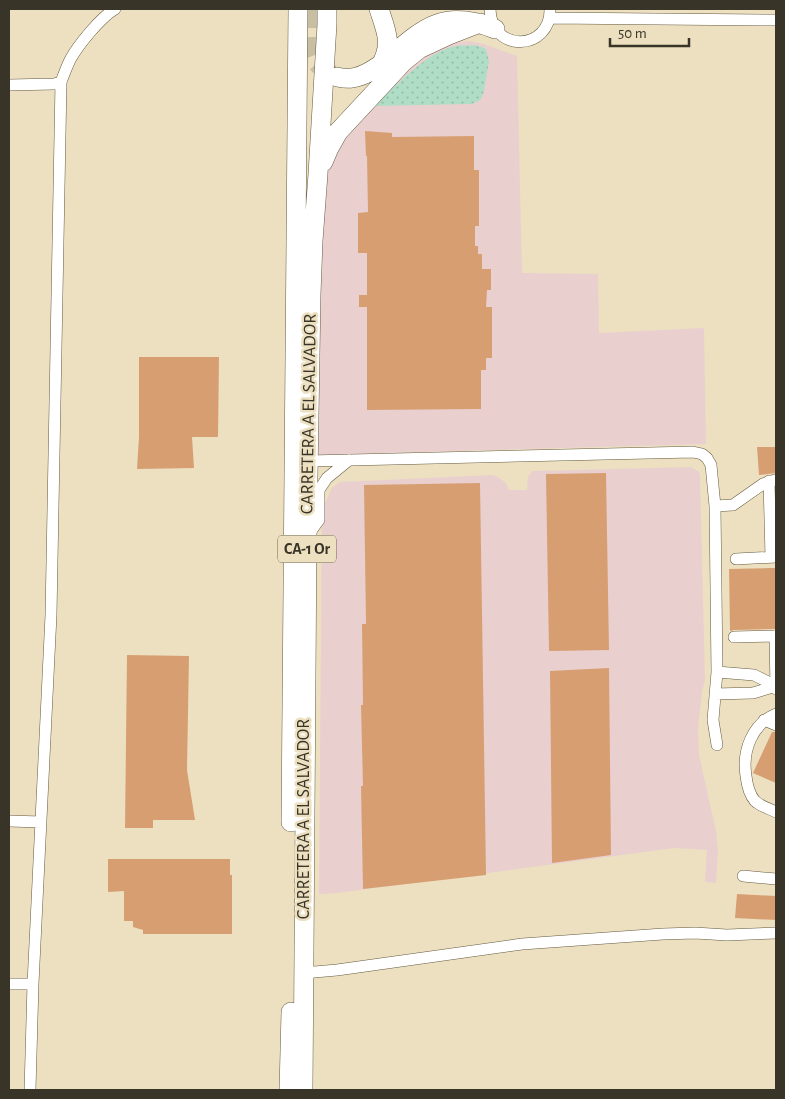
<svg xmlns="http://www.w3.org/2000/svg" width="785" height="1099" font-family="'Alegreya Sans',sans-serif">
<defs>
<pattern id="garden-dots" width="8" height="8" patternUnits="userSpaceOnUse" patternTransform="scale(1.25)"><rect width="8" height="8" fill="#afddc6"/><path d="M2 2h.1M6 6h.1" fill="none" stroke="#97beaa" stroke-width="1.8" stroke-linecap="round"/></pattern>
</defs>
<rect width="100%" height="100%" fill="#ece0c0"/>
<path fill="#eacfcf" d="M469 41 484 44 517 56 522 273 598 274 599 333 704 328 706 444 318 455 322 208 325 179 334 156 359 119 404 70 441 44Z
M691 467 699 472 700 477 705 680 702 692 698 728 699 755 716 831 718 851 716 883 705 882 707 850 674 848 337 893 319 894 322 505 325 503 332 488 340 482 493 475 498 477 506 483 509 490H527L528 477 532 471H535Z"/>
<path fill="url(#garden-dots)" d="M475 45 482 47 486 49 489 61 484 91 481 99 477 102 471 104 374 106C395 87 427 51 456 46 462 45 469 46 475 45Z"/>
<path fill="#d79e72" d="M365 131 392 133V137L474 136V170H479V226H475V246H478V254H482V269H491V290H487L486 307H492V358H486V370H481V409L367 410V307H359V295H367V253H358V213L368 212 367 156H366Z
M139 357H219L218 437H192L194 468 137 469 139 437Z
M757 447H776V473L759 475Z
M606 473 609 650 549 651 546 474Z
M480 483 486 875 363 889 361 786H363L361 705H363L362 624H366L364 485Z
M771 568H776V629L734 630 730 631 729 569Z
M127 655 189 656 187 770 195 820H153V828H125Z
M609 668 611 855 552 863 550 671Z
M772 732H776V783L753 773Z
M108 859H230V875H232V934H143V930L133 927V921H124V891L108 892Z
M737 894 776 896V920L735 918Z"/>
<g fill="none" stroke-linecap="round" stroke-linejoin="round">
<path stroke="#c8bea1" stroke-width="19" stroke-dasharray="19 9" stroke-linecap="butt" d="M310 9C310 37 304 63 335 76"/>
<g stroke="#645a3e" stroke-width="12">
<path id="minor" d="M490 9C491 54 551 51 550 9
M550 18 776 20
M9 85 54 84 61 82C64 74 67 66 70 60 78 45 101 17 115 9
M308 461 693 452 702 454 707 458 711 465 715 506 717 672 713 720 717 745
M769 481 771 557
M715 506 733 505 763 484 775 480
M308 535 319 520V490L327 478 349 460
M736 559 776 557
M775 636 776 689
M734 637 776 636
M717 672 754 675 776 686
M715 694 753 693 776 686
M776 714C752 724 742 751 746 776 747 785 749 794 755 801 760 806 770 809 776 812
M764 720 776 725
M9 821 41 822
M743 876 776 879
M303 973 337 970 522 944 663 934 695 933 727 935 776 933
M9 984H33
M30 1090 33 984 51 615 61 82"/>
</g>
<g stroke="#645a3e" stroke-width="20">
<path id="trunk" d="M379 9C386 31 393 43 381 65
M337 77C342 78 347 79 352 78 366 76 378 67 389 58 425 26 446 9 495 29
M323 162 329 148 338 132 404 61 419 49 449 35 480 23
M291 822 298 9
M289 1090 291 1012
M303 1090 307 537 311 295 313 241 318 174 327 24V9"/>
</g>
<use href="#minor" stroke="#fff" stroke-width="11"/>
<use href="#trunk" stroke="#fff" stroke-width="19"/>
</g>
<g text-anchor="middle" dominant-baseline="central" stroke-width="5" stroke-linejoin="round" paint-order="stroke">
<rect fill="#ece0c0" stroke="#6e6855" stroke-width="1" x="278" y="535.5" width="58" height="27" rx="4"/>
<g font-size="16" font-weight="bold" fill="#383427">
<text x="307" y="549">CA-1 Or</text>
</g>
<g font-size="18" fill="#383427" stroke="#ece0c0">
<text transform="translate(309 414) rotate(-89)">CARRETERA A EL SALVADOR</text>
<text transform="translate(304 819) rotate(-90)">CARRETERA A EL SALVADOR</text>
</g>
</g>
<rect width="785" height="1099" fill="none" stroke="#383427" stroke-width="20"/>
<path d="M610 38v8h79v-8" fill="none" stroke="#383427" stroke-width="2.5"/>
<text x="618" y="38" font-size="15" fill="#383427" stroke="#ece0c0" stroke-width="4" paint-order="stroke">50 m</text>
</svg>
